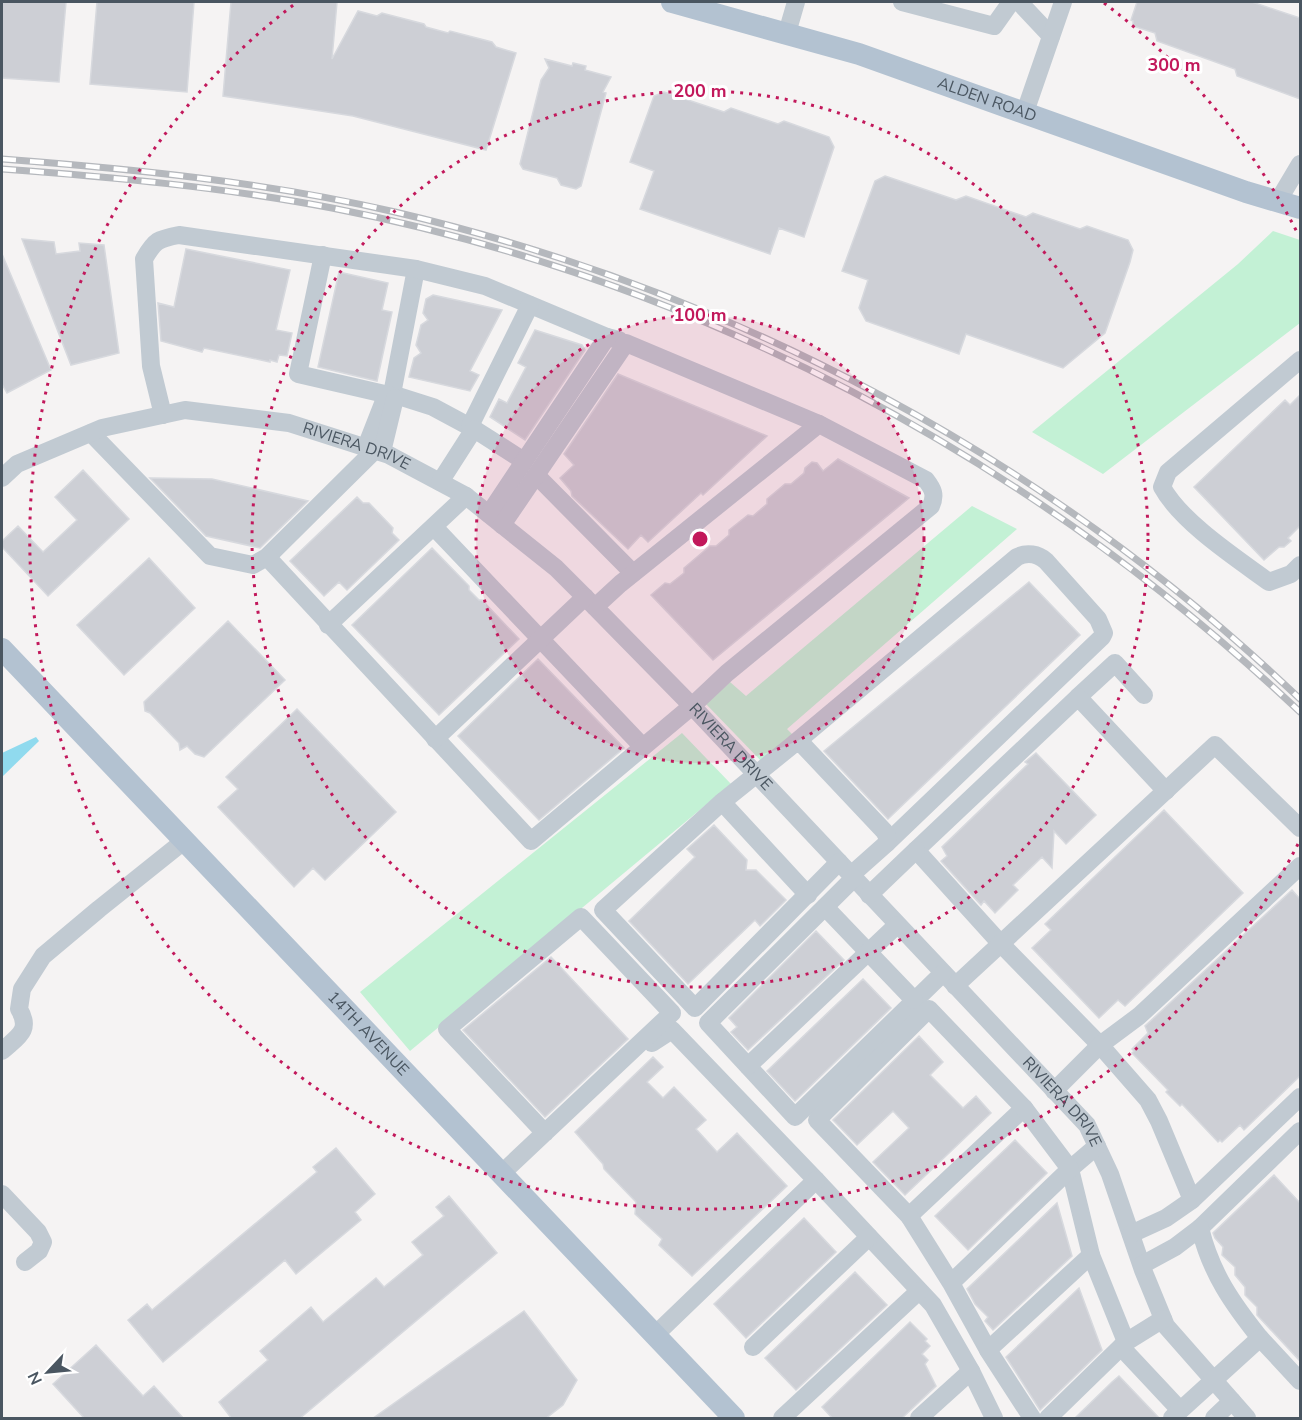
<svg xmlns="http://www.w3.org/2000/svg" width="1302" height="1420" font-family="'Nunito Sans',sans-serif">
<rect width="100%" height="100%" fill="#f5f3f3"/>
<path fill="#c3f1d5" d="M1273 231 1300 240V323L1103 474 1032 432 1238 264Z
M972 506 1017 529 787 729 796 738 764 764 706 704 730 682 746 696Z
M682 733 731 784 410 1051 360 992Z"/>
<path fill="#90daee" d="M36 737 39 741 2 777V753Z"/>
<path fill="#cdcfd5" stroke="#d7d9de" stroke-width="1.5" d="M2 2H66L59 82 2 78Z
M97 2H194L187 92 90 84Z
M231 2H337L332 59 358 11 377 16 382 13 424 24 426 27 448 33 450 31 492 42 496 47 516 53 486 150 353 116 223 96Z
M1137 2H1252L1300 18V99L1237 76 1235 69 1157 41 1155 33 1133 26V21L1131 20Z
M545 59 572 66 573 63 586 66 585 70 611 77 603 92 606 93 581 186 576 189 561 185 557 178 523 169 520 164 541 80 549 68Z
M664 92 724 112 731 108 778 124 784 121 829 137 834 147 804 237 779 228 770 254 640 209 654 171 630 162 654 96Z
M885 176 956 200 966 196 1026 217 1033 213 1080 229 1087 226 1128 240 1133 250 1130 262 1105 333 1063 368 966 334 959 354 866 321 859 308 868 280 842 271 875 181Z
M22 239 54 242 56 254 80 251 79 243 104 245 119 353 71 365Z
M186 249 290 270 276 330 292 333 287 356 279 355 277 362 270 360V362L204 348 202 352 161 341 158 303 174 307Z
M2 254 51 370 7 393 2 384Z
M339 272 388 283 382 310 392 312 377 381 318 367Z
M433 295 502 310 470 371 479 375 470 391 409 377 414 358 421 353 416 345 421 325 428 320 423 313 426 299Z
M535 330 582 345 585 350 525 440 490 417 499 399 507 403 526 367 518 363Z
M618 374 767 436 703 495 701 493 648 542 641 535 628 549 572 496 571 491 560 478 574 465 564 454Z
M1300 395V526L1288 538 1291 541 1284 547H1279L1264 560 1194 487 1285 400 1290 405Z
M838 459 909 498 713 660 651 595 665 583 670 584 684 573V568L710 546H716L729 535V530L748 515 753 516 767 504V499L785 484H791L804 473 805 468 812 462 817 463 823 471Z
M83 470 129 519 48 596 2 547V541L18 526 43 552 77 520 55 497Z
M150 478 212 479 308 501 260 548 206 536Z
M357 497 363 503H369L393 528 392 533 399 540 347 590 339 582 324 596 290 561Z
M432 548 469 586V590L479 600H482L519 639 439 715 352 625Z
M149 558 195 608 124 675 77 625Z
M1029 582 1080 635 888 819 824 751Z
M228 621 285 680 204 757 195 754 187 746 180 750 179 743 150 713 145 711 144 702Z
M538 659 624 748 539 820 458 736Z
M297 709 396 812 325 880 313 868 294 887 218 807 238 789 226 777Z
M1036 753 1096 815 1066 844 1054 831 1052 868 1042 857 1013 885 1018 890 995 913 984 901 981 905 941 861 947 856 942 847 1028 764 1025 762Z
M1164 810 1243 893 1125 1006 1118 1000 1099 1018 1032 948 1051 930 1045 924Z
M714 825 747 860 746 870H756L786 900 760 926 755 920 688 984 629 921 695 857 687 849Z
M1292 890 1300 899V1076L1244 1130 1240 1125 1222 1142 1220 1140 1218 1142 1182 1104 1180 1106 1166 1092 1168 1090 1132 1053 1134 1051 1132 1049 1148 1033 1145 1026Z
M816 931 844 960 748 1050 731 1032 737 1027 729 1018Z
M551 957 628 1039 545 1117 463 1030Z
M863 979 891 1008 795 1101 767 1071Z
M919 1036 943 1062 930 1075 963 1108 976 1096 991 1113 905 1195 873 1162 909 1128 893 1111 857 1145 833 1120Z
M653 1057 663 1067 647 1082 663 1098 674 1087 706 1120 696 1129 717 1152 737 1133 787 1186 692 1276 659 1245 662 1239 635 1214 636 1202 604 1169 603 1164 575 1132Z
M1015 1140 1047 1173 968 1250 935 1216Z
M336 1148 375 1194 355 1212 361 1220 296 1274 285 1260 163 1362 128 1320 147 1304 152 1310 317 1172 313 1167Z
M1274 1175 1300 1203V1361L1257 1315V1307L1245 1295V1287L1235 1275V1267L1222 1255 1223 1247 1215 1238 1213 1233Z
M449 1196 497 1253 299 1419H232L219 1402 268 1360 260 1351 311 1307 323 1322 376 1278 384 1287 423 1255 412 1242 444 1216 436 1207Z
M1057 1203 1072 1256 993 1330 985 1321 988 1317 975 1304 967 1289Z
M804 1218 836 1252 746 1338 714 1304Z
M855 1272 887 1305 796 1390 765 1358Z
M1079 1288 1102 1350 1040 1410 1006 1357Z
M524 1311 577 1380 563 1405 545 1419H372Z
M910 1322 927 1339 925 1341 930 1346 922 1354 928 1360 925 1364 936 1386 901 1419H833L822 1407Z
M96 1345 143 1396 154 1386 184 1419H85L53 1384Z
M1119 1376 1160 1419H1074L1112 1382Z"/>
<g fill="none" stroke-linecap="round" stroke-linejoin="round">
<g stroke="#c1cad2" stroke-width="18">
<path d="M902 2 994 26 1011 2"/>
<path d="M1019 2 1051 36"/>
<path d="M787 33 796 2"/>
<path d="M1025 112 1063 2"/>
<path d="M1278 201 1300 164"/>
<path d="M323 255 298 374 389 395 392 394 433 407 474 429 524 461"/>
<path d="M1300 360 1168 472 1162 487C1181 522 1236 558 1269 582L1291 574 1300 565"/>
<path d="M392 394 416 269"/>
<path d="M163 415 151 366 144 259C155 240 158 239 179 235L416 269 485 286 607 337"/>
<path d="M470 426 530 305"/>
<path d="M91 433 210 556 253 565 267 557 375 450"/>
<path d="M366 447 384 401 389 395"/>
<path d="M382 452 395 398"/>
<path d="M537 476 633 573"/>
<path id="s1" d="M2 478 17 464 102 428 185 410 289 423 389 455 466 496 556 568 585 597 692 706 1087 1125 1110 1174 1143 1270 1166 1326 1247 1418"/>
<path d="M440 482 474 429"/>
<path d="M489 514 607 337 619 340"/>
<path d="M502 525 626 343 819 424"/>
<path d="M434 527 643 747"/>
<path d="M267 557 531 841 692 706 727 673 931 506C936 495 933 489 926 480L819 424 620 584 595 607"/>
<path d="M328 625 466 496"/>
<path d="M1078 697 1115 663 1144 695"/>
<path d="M435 739 585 597"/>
<path d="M795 743 1017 557C1027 552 1038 554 1046 561L1098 619 1104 633 1102 637 887 843"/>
<path d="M1166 791 1078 697 916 850 1001 944 1100 1045 1148 1100 1159 1121 1192 1200"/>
<path d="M722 802 808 895"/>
<path d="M839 862 695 1008 603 910 722 802 795 743H801L884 831 888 838 887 843 851 875"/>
<path d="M854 878 708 1023 795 1117 943 973"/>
<path d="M869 895 916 850"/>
<path d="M825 907 914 1000"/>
<path d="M955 986 1215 745 1300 828"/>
<path d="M652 1043 672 1030 816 1180 933 1305 971 1371 994 1418"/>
<path d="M2 1051C17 1037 32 1031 19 1009L22 989 43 956 99 909 184 841"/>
<path d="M748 1066 897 925"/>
<path d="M1054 1091 1100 1045 1139 1016 1300 866"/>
<path d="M501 1174 672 1013 581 917 447 1029 545 1133"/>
<path d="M2 1194 38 1232 43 1242 39 1251 25 1262"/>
<path d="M909 1216 1024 1108"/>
<path d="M1200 1228 1300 1131"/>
<path d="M1131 1234 1166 1218 1192 1200 1300 1097"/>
<path d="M1091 1255 1070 1169 1097 1146"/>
<path d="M1142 1265 1175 1247 1200 1228C1211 1273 1232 1303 1260 1338"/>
<path d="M951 1283 1070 1169 1024 1108 929 1009 817 1120 909 1216 951 1283 988 1350"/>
<path d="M655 1335 816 1180"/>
<path d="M753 1347 869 1237"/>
<path d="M1121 1347 1180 1410"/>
<path d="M782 1418 919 1291"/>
<path d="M919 1418 971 1371"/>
<path d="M1032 1418 988 1350 1091 1255 1126 1342"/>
<path d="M1048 1418 1126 1342 1163 1319"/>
<path d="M1172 1418 1260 1338 1300 1381"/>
<path d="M1214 1418 1232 1401"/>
</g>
<g stroke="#b3c2d1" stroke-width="22">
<path id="s2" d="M672 2 859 54 1246 192 1300 208"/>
<path id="s3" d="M2 649 734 1418"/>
</g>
<g stroke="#b5b8bd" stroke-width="7">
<path id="rail" d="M2 159C134 169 266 182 395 212 733 291 1049 459 1300 699
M2 169C112 177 222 187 332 208 696 279 1031 458 1300 712"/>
</g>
<use href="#rail" stroke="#fff" stroke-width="4.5" stroke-dasharray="14" stroke-linecap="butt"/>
</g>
<circle cx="700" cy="539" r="224" fill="#c2185b" fill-opacity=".12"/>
<g fill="none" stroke="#c2185b" stroke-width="3" stroke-dasharray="3 6">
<circle cx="700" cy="539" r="224"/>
<circle cx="700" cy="539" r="448"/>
<path d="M1298 844A671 671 0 1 1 296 3M1104 3A671 671 0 0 1 1298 234"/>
</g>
<g text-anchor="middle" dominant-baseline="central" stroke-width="6" stroke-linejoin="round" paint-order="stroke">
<g font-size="16" fill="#4a5661" stroke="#fff">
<text stroke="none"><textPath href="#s2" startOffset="330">ALDEN ROAD</textPath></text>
<text stroke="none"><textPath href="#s1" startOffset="374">RIVIERA DRIVE</textPath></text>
<text stroke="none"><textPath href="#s1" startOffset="860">RIVIERA DRIVE</textPath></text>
<text stroke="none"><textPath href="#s3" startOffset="531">14TH AVENUE</textPath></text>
<text stroke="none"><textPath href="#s1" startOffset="1346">RIVIERA DRIVE</textPath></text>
</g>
</g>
<circle cx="700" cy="539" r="9" fill="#c2185b" stroke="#fff" stroke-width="3"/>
<g font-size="18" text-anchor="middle" font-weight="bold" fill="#c2185b" stroke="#fff" stroke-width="6" stroke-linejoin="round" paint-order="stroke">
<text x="1174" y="71">300 m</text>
<text x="700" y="97">200 m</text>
<text x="700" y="321">100 m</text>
</g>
<rect width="1302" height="1420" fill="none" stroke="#4a5661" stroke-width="6"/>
<g transform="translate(48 1372) rotate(244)" stroke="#ffffff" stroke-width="4.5" paint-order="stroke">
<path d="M0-4.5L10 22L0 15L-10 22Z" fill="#4a5661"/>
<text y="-9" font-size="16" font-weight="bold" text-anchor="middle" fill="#4a5661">N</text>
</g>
</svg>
